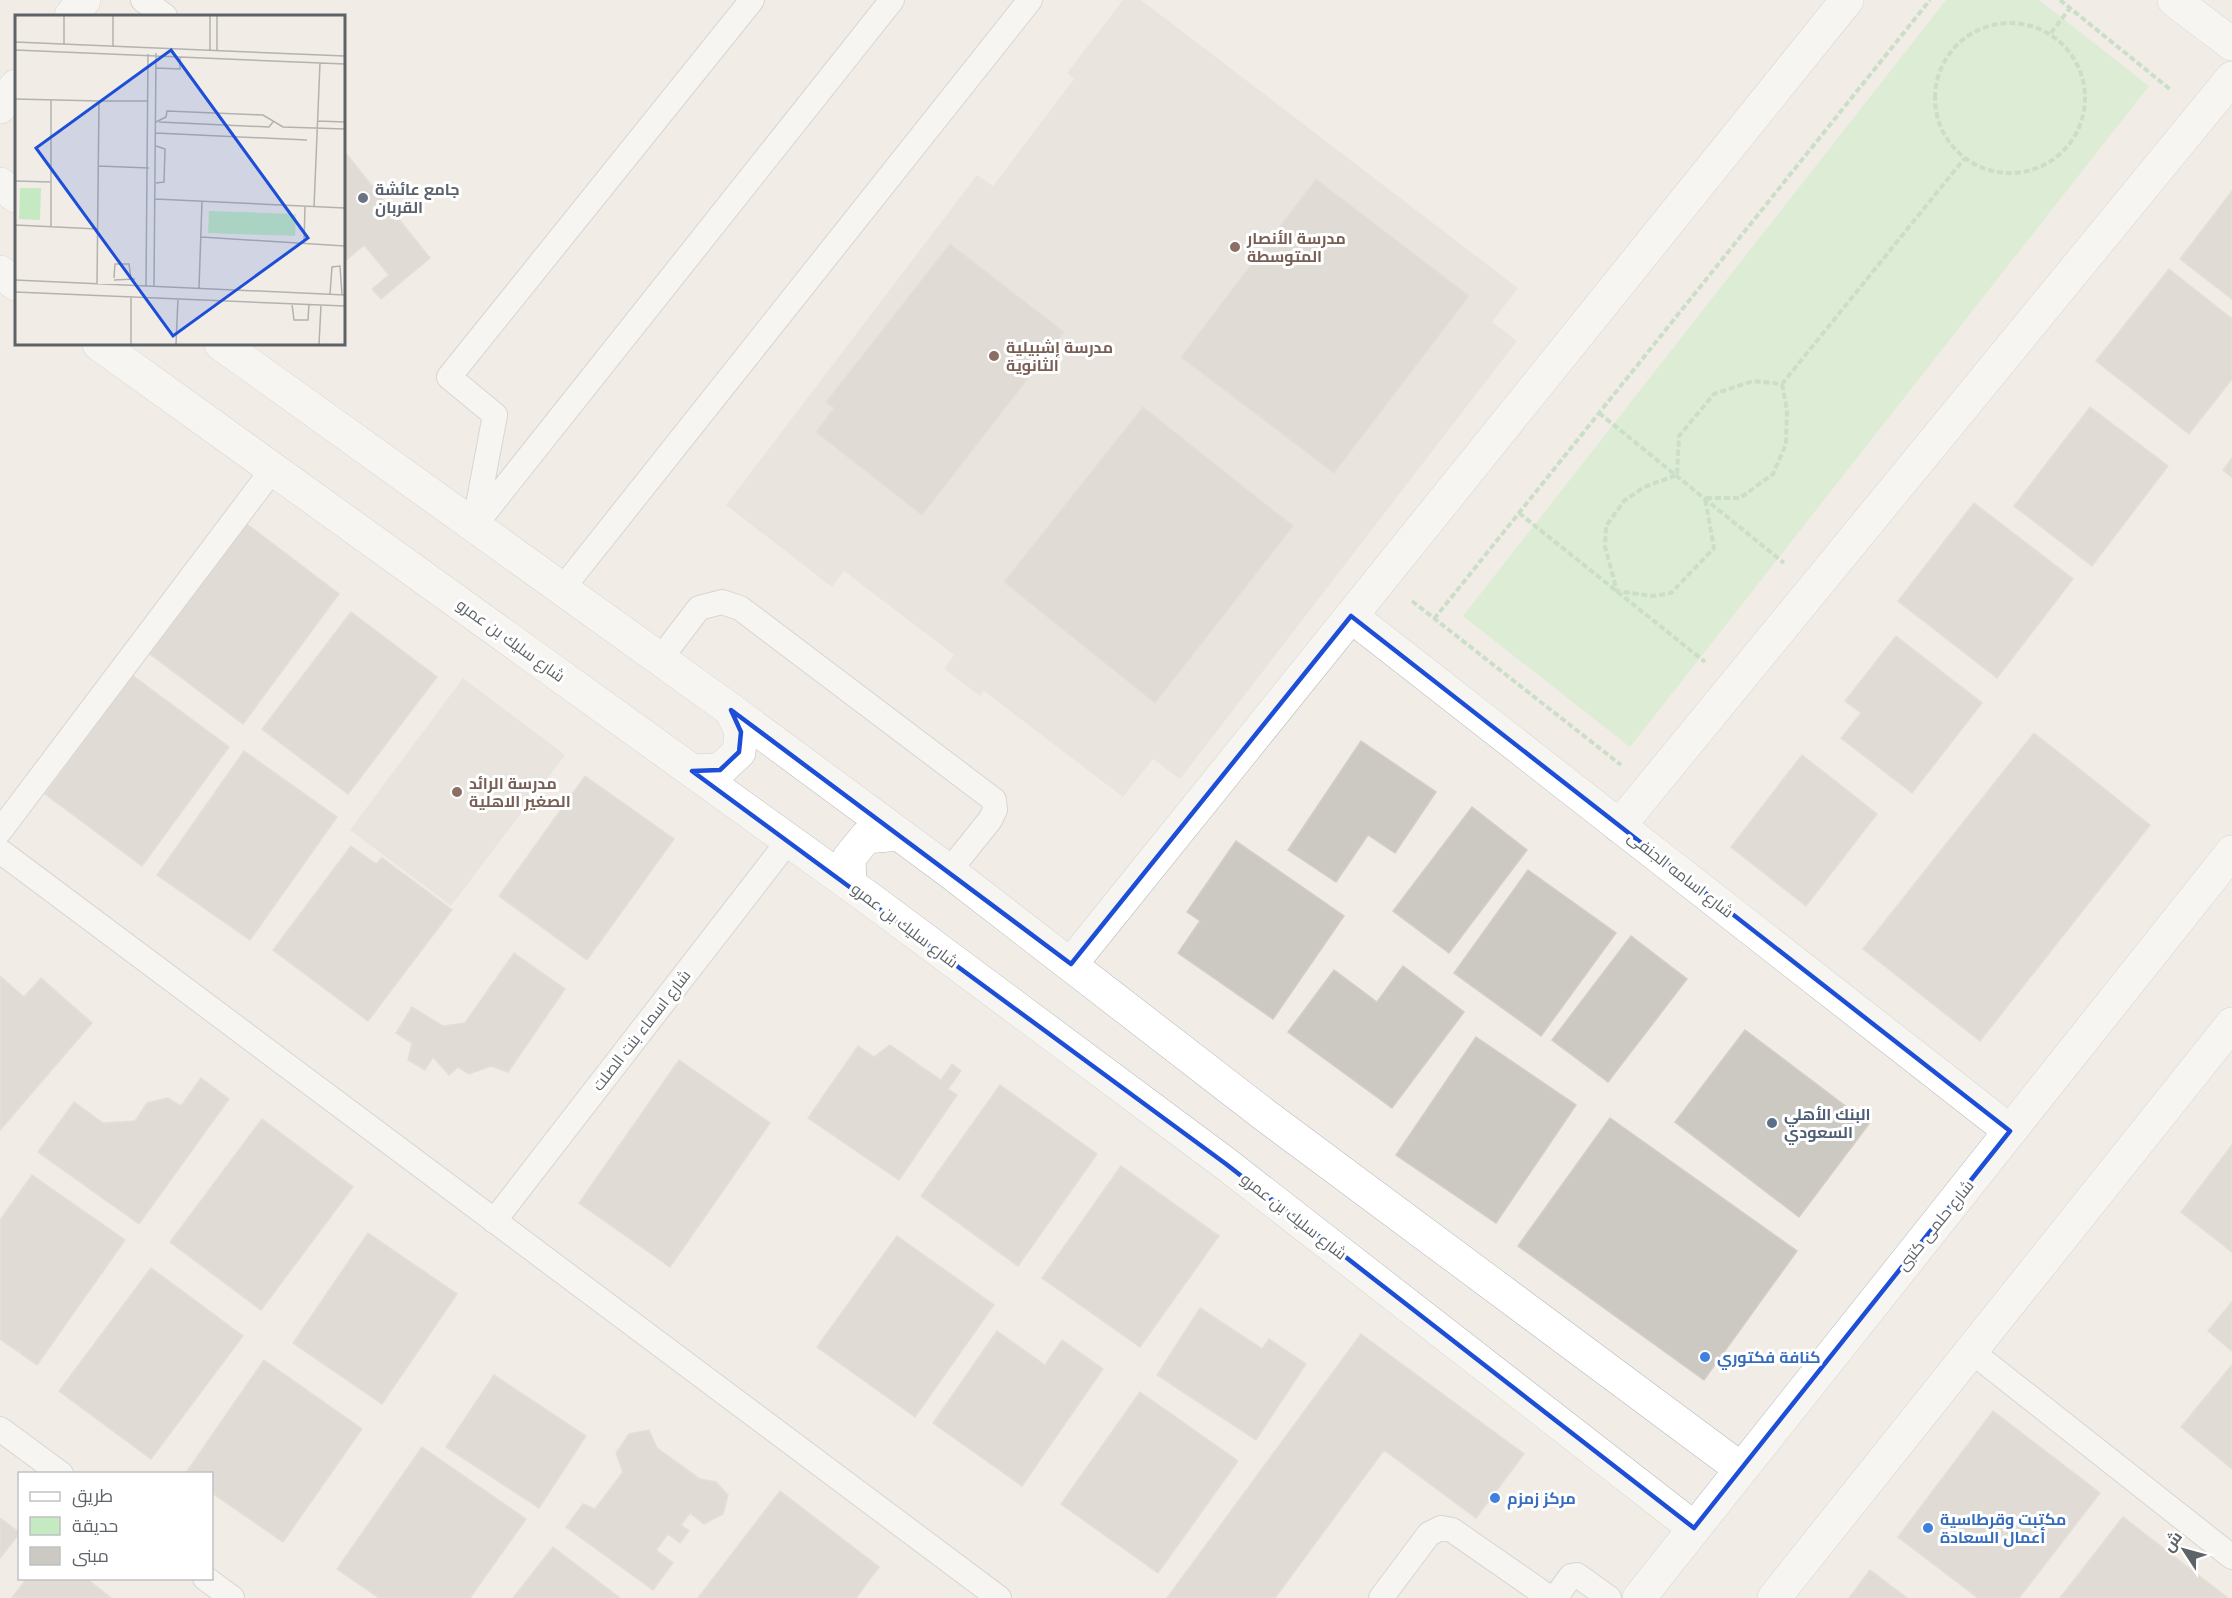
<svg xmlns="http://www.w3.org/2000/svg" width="2232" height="1598" font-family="'PT Sans',Cairo,sans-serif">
<rect width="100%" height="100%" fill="#f1ede6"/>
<path fill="#e1dcd4" d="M1123 0H1141L1518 288 1492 322 1517 341 1180 779 1153 759 1123 797 984 691 980 696 944 669 954 655 844 571 832 587 726 505 977 175 993 186 1074 79 1067 73Z
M463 678 565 755 451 906 350 830Z"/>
<path fill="#c5eac1" d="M1946 0H2039L2149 86 1630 747 1463 616Z"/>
<path fill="#ccc8c2" stroke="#d6cec4" stroke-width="1.5" d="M344 151 430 258 381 299 372 289 389 275 364 245 344 262Z
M1316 179 1469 296 1334 473 1181 357Z
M2232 191V299L2180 259Z
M950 244 1064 332 922 515 816 432 834 408 826 402Z
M2169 269 2232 319V379L2189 434 2096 361Z
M1143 407 1293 526 1155 703 1004 582Z
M2090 407 2168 466 2092 566 2014 506Z
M2232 458V477L2223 470Z
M1974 503 2073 579 1997 678 1898 601Z
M243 521 339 594 243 724 146 651Z
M351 612 437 677 348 794 262 729Z
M1896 636 1982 703 1912 793 1841 738 1861 713 1845 701Z
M132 675 229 747 142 866 45 794Z
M2034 733 2150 825 1980 1041 1863 949Z
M1361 741 1436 792 1395 853 1368 835 1336 882 1288 850Z
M244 751 337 817 250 940 157 875Z
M1802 755 1877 814 1806 906 1731 847Z
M585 776 674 839 587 960 499 896Z
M1472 807 1527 850 1449 953 1393 911Z
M1236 841 1344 916 1273 1019 1178 953 1200 921 1187 912Z
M351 846 376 864 382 858 452 910 368 1021 273 950Z
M1528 870 1616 933 1541 1036 1454 973Z
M1631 936 1687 979 1608 1082 1552 1040Z
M514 953 565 989 508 1072 491 1066 469 1074 458 1067 449 1075 433 1057 425 1070 408 1060 412 1043 396 1033 412 1007 443 1026 465 1023Z
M1403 966 1464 1012 1392 1108 1288 1032 1334 970 1377 1002Z
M0 976 24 997 41 978 92 1023 0 1130Z
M1745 1030 1869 1124 1799 1217 1675 1122Z
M1476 1037 1576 1105 1496 1223 1396 1155Z
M890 1045 941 1080 952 1064 961 1071 948 1089 957 1095 899 1180 808 1118 858 1046 874 1057Z
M679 1060 770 1123 670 1267 579 1203Z
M201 1078 229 1099 139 1224 38 1152 74 1102 103 1123 135 1121 147 1103 168 1098 181 1106Z
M1000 1085 1097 1154 1018 1266 921 1196Z
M1610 1118 1797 1251 1704 1380 1518 1246Z
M262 1119 353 1187 261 1310 170 1242Z
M2232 1145V1252L2181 1212Z
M1121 1166 1219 1236 1140 1347 1042 1278Z
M32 1175 125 1240 37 1365 0 1339V1220Z
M368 1233 457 1294 382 1404 293 1343Z
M897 1236 994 1305 915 1417 817 1347Z
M151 1268 243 1336 151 1459 59 1391Z
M2232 1302V1351L2208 1331Z
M1200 1308 1262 1349 1269 1339 1306 1364 1256 1440 1157 1375Z
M997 1331 1045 1365 1062 1340 1103 1369 1022 1486 933 1423Z
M1361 1334 1524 1454 1476 1518 1384 1450 1275 1598H1167Z
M264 1360 362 1429 283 1542 212 1493V1474H185Z
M2232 1365V1469L2181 1427Z
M494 1375 586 1436 539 1508 446 1447Z
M1140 1392 1238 1461 1158 1573 1061 1504Z
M1993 1411 2100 1493 2019 1598H1978L1898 1537Z
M649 1430 657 1448 700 1479 716 1482 728 1495 723 1514 704 1524 690 1513 681 1525 689 1531 680 1543 668 1534 656 1550 673 1563 653 1590 566 1527 583 1504 595 1509 623 1472 616 1453 629 1434Z
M422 1447 526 1519 470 1598H379L337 1569Z
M780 1491 879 1567 856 1598H698Z
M2123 1517 2228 1598H2060Z
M0 1518 20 1533 0 1558Z
M553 1547 620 1598H513Z
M1870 1570 1907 1598H1849Z
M27 1578H86L111 1598H12Z"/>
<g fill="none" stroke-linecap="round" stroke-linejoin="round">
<g stroke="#b6b9bd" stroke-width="26">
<path id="service" d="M143 0 165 16
M475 521 495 415 449 377 752 0
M475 525 892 0
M562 589 1030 0
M660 659 699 608 722 602 740 608 994 800 995 810 990 820 949 871
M0 831 273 469
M0 851 999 1598
M494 1221 789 840
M1971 1351 2232 1557
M0 1429 61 1474
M205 1578 232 1598
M1381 1598 1429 1534 1441 1528 1452 1530 1550 1598
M1555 1598 1571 1576 1577 1575 1609 1598"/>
</g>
<g stroke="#b6b9bd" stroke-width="34">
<path id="minor" d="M2174 0 2232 44
M71 16 84 0
M0 107 16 86
M0 184 16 196
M0 272 16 284
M99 344 866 896 1226 1164 1694 1528
M221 344 731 710 949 871 1266 1116 1741 1469
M1351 616 2010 1131
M692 771 720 770 739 752 741 732 731 710
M1619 826 2232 78
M850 884 849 858 866 837 899 834
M1071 964 1847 0"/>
</g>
<g stroke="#b6b9bd" stroke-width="34">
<path id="tertiary" d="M1639 1598 2232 852
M1774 1598 2232 1024"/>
</g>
<path stroke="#9bcda4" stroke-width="4" stroke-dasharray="6 3" stroke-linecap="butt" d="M2060 0 2171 90
M1935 98a75 75 0 1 1 150 0a75 75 0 1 1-150 0Z
M2051 33 2070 8
M1782 384 1787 410 1786 444 1773 474 1740 498H1705L1714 548 1671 593 1653 596 1617 591 1605 547 1606 526 1624 501 1644 487 1677 475 1679 436 1714 394 1753 381 1782 384 1964 159
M1599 413 1784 563
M1519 513 1705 662
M1412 601 1621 765
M1434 619 1930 0"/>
<use href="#service" stroke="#fff" stroke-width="24"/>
<use href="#minor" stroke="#fff" stroke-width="33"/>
<use href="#tertiary" stroke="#fff" stroke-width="33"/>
</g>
<path d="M0 0H2232V1598H0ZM1351 616 2010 1131 1694 1528 1226 1164 692 771 720 770 739 752 741 732 731 710 1071 964Z" fill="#f1ede6" fill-opacity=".55" fill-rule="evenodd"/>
<path fill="none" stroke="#1d4ed8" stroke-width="4.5" stroke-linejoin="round" d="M1351 616 2010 1131 1694 1528 1226 1164 692 771 720 770 739 752 741 732 731 710 1071 964Z"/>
<circle fill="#6b7280" stroke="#fff" stroke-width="2" cx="363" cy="198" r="6"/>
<g fill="#8d6e63" stroke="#fff" stroke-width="2">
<circle cx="1235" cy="247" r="6"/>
<circle cx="994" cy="356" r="6"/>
<circle cx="457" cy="792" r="6"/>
</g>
<circle fill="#5c6f8a" stroke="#fff" stroke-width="2" cx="1772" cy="1123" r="6"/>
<g fill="#3f7fe0" stroke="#fff" stroke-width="2">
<circle cx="1705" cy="1357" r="6"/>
<circle cx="1495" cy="1498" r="6"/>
<circle cx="1928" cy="1528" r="6"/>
</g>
<g text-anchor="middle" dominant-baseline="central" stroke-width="6" stroke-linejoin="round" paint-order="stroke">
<g font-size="16" font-weight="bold" fill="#5b616d" stroke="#fff" text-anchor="start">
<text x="375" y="189">جامع عائشة<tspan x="375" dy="18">القربان</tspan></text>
</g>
<g font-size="16" font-weight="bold" fill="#785e54" stroke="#fff" text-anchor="start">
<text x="1247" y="238">مدرسة الأنصار<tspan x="1247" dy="18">المتوسطة</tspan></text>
<text x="1006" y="347">مدرسة إشبيلية<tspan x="1006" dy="18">الثانوية</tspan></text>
<text x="469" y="783">مدرسة الرائد<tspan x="469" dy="18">الصغير الاهلية</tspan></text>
</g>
<g font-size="16" fill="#5d6367" stroke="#fff">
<text transform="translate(511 640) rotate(36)">شارع سليك بن عمرو</text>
<text transform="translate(1681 874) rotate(38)">شارع اسامه الجنفى</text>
<text transform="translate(905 925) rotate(37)">شارع سليك بن عمرو</text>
<text transform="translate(641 1030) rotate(-52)">شارع اسماء بنت الصلت</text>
<text transform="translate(1294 1216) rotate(38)">شارع سليك بن عمرو</text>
<text transform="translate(1935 1225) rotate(-51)">شارع حلمى كتبى</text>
</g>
<g font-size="16" font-weight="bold" fill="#4e5e75" stroke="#fff" text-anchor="start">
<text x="1784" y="1114">البنك الأهلي<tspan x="1784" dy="18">السعودي</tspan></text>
</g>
<g font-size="16" font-weight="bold" fill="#366cbe" stroke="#fff" text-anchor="start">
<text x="1717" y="1357">كنافة فكتوري</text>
<text x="1507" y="1498">مركز زمزم</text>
<text x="1940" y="1519">مكتبت وقرطاسية<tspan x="1940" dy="18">أعمال السعادة</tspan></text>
</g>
</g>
<g transform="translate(15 15)">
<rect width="330" height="330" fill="#f1ede6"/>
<path d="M5 173H26L25 205 4 204ZM194 196 281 199 280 221 193 218Z" fill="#c5eac1"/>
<path fill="none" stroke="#b2b2af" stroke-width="1.5" d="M98 1V31M0 27 330 41M49 29V1M0 35 330 49M195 36V1M202 36V1M141 53 165 54V42M0 84 84 86 82 269M36 85V212M84 86H133M303 106 330 107M141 107 151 102 152 96 248 100 268 112 330 114M144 107 254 112 258 107M141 118 292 125M83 151 134 153M0 166 36 167M141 168 149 167 150 134 141 131M140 184 330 193M299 192 305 48M0 210 83 214M186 222 330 231M289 228 290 191M99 263 100 249H114L116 264M0 265 330 280M99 265 120 264M131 271 133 39M139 271 141 38M184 273 187 186M0 277 330 291M315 279 317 252 325 251 327 280M277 289 279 305H293L294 289M116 329V281M161 329 163 284M304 329 306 290"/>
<path fill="#1d4ed8" fill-opacity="0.15" stroke="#1d4ed8" stroke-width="3" d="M156 35 293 223 158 321 21 133Z"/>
<rect width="330" height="330" fill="none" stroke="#5d6367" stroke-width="3"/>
</g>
<rect x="18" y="1472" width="195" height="108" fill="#ffffff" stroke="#bec1c2" stroke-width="1.5"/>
<rect x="30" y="1492" width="30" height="9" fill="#ffffff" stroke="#bec1c2" stroke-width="1.5"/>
<text x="72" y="1502" font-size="18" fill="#5d6367">طريق</text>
<rect x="30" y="1517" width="30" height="18" fill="#c5eac1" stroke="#bec1c2" stroke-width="1.5"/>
<text x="72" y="1532" font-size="18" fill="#5d6367">حديقة</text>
<rect x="30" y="1547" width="30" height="18" fill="#ccc8c2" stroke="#bec1c2" stroke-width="1.5"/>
<text x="72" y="1562" font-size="18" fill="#5d6367">مبنى</text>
<g transform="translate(2184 1550) rotate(306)" stroke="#ffffff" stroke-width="4.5" paint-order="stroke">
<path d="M0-4.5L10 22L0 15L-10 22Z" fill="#5d6367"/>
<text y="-9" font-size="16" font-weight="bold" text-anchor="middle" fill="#5d6367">ش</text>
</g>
</svg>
